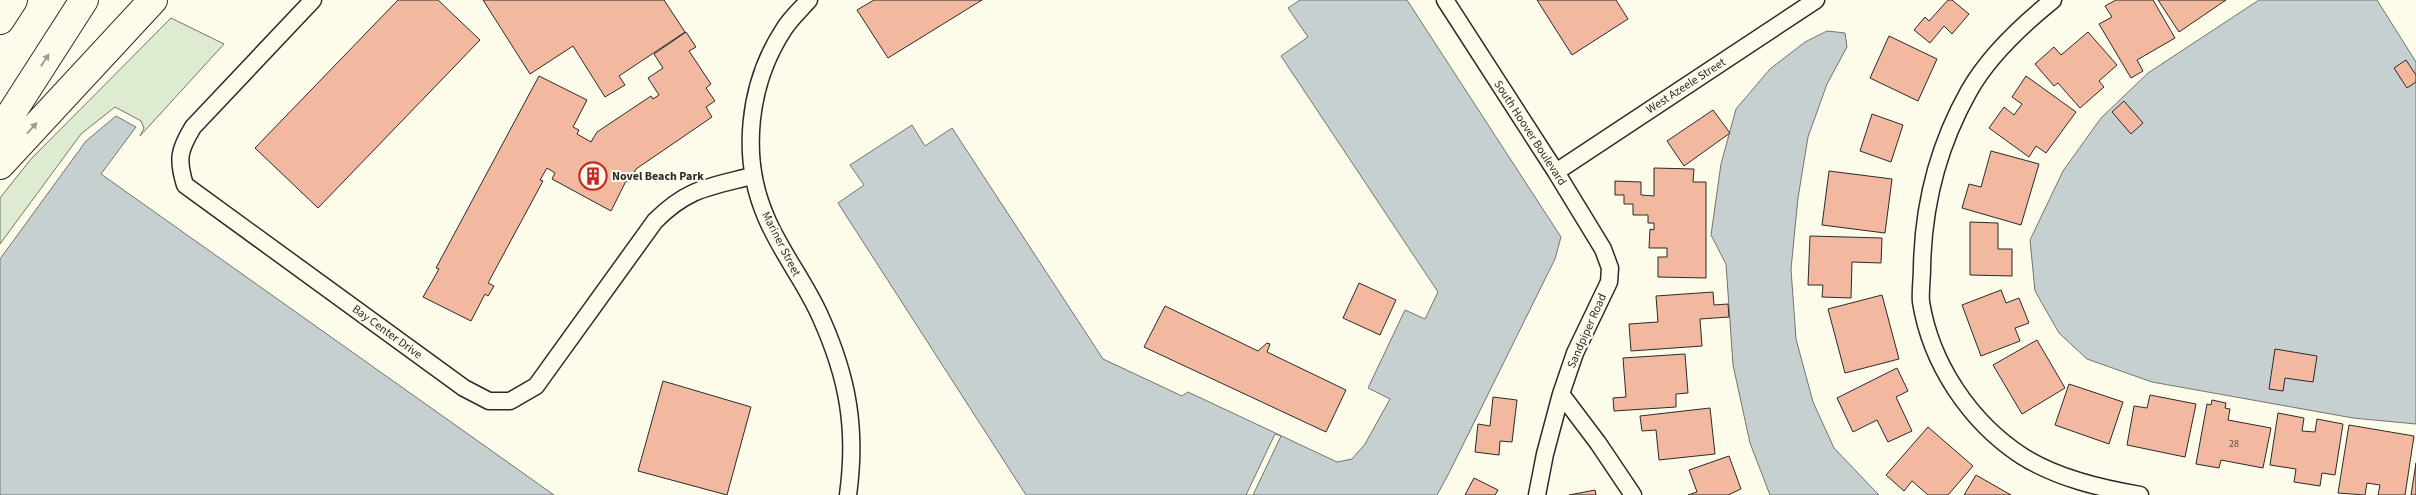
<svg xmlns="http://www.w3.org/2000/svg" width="2416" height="495" font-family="'Source Sans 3',sans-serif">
<rect width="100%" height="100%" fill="#fdfbea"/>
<path fill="#deebd1" stroke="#74746e" d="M171 18 224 44 140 136 144 128 141 121 115 107 81 134 0 244V198L31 159Z"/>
<path fill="#c7d0d0" stroke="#74746e" d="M1300 0H1407L1561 237 1555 259 1449 473 1437 495H1026L838 203 864 185 850 165 912 125 925 146 952 128 1103 359 1182 396 1188 392 1337 462 1352 459 1365 444 1390 399 1368 388 1405 310 1425 319 1438 292 1281 56 1308 37 1288 8Z
M2259 0H2377L2416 62V424L2353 418 2152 382 2087 359 2059 333 2035 291 2030 240 2063 171 2101 118 2148 73Z
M1827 31 1845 33 1847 47 1827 84 1808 137 1798 198 1791 269 1796 339 1813 402 1834 448 1879 495H1770L1750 443 1733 365 1726 264 1711 235 1721 164 1736 109 1770 69 1805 42Z
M116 116 136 127 101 174 554 495H0V259L86 141Z"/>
<path fill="#fdfbea" stroke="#74746e" d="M1275 434 1281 436 1253 495H1246Z"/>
<path fill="#f2b8a0" stroke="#2b2b2b" d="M398 0H438L480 40 318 208 255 148Z
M483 0H664L685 32 619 76 625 85 605 97 573 46 530 74Z
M874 0H982L888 58 857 10Z
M1537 0H1616L1628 19 1572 55Z
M1948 0H1952L1969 14 1952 34 1944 26 1930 43 1914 30 1925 17 1929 21Z
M2116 0H2153L2175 38 2137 60 2143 71 2131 78 2099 24 2112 17 2105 6Z
M2158 0H2226L2179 32Z
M686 32 696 47 689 51 711 84 706 88 715 101 706 107 712 117 636 169 629 182 626 181 611 211 552 179 555 173 547 168 540 180 543 181 488 283 494 286 488 296 485 294 471 321 423 297 439 269 436 268 539 76 587 100 573 127 579 130 577 134 591 142 597 132 651 96 653 99 659 95 648 78 663 68 654 54Z
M2088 32 2117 65 2099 81 2104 87 2080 108 2058 83 2054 86 2035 64 2054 47 2061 55Z
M1889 36 1937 59 1918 101 1870 78Z
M2406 60 2416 75V82L2407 88 2394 68Z
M2026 76 2076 112 2046 153 2036 146 2029 157 1989 128 2004 107 2014 115 2022 104 2012 97Z
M2124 101 2143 123 2131 134 2112 112Z
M1713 110 1730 133 1684 166 1667 141Z
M1872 114 1903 125 1891 162 1860 151Z
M1991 151 2039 164 2021 225 1962 208 1969 184 1981 187Z
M1654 168 1694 169 1693 182H1706V278L1658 277V257H1667V248H1649L1650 229 1654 230V223H1648V215H1633V204H1624V195H1615V181L1641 182V195L1654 196Z
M1829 171 1892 179 1885 233 1822 225Z
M1970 222 1998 223V249H2012V276L1970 275Z
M1810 236 1882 238 1881 263 1852 262 1851 298 1822 297 1823 285H1808Z
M1359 283 1396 300 1380 335 1343 318Z
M2001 290 2006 303 2019 298 2029 323 2015 328 2020 341 1981 356 1962 305Z
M1713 292 1714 305 1728 304 1729 317 1700 319 1702 346 1631 351 1629 324 1658 322 1656 296Z
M1882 295 1899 359 1845 373 1828 309Z
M1165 306 1258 351 1267 343 1270 344 1267 352 1346 390 1326 432 1144 347Z
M2037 340 2065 388 2022 414 1993 365Z
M2275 349 2317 356 2313 382 2285 378 2283 391 2269 389Z
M1685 354 1688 393 1676 394V407L1614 411 1613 398 1626 397 1623 358Z
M1897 368 1908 391 1896 397 1912 431 1888 442 1877 420 1853 432 1837 398Z
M663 381 751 407 727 495 638 471Z
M2069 384 2123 402 2109 444 2055 425Z
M2150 395 2196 404 2185 457 2127 445 2134 406 2147 408Z
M1493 397 1517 400 1512 442 1500 441 1499 455 1475 452 1478 424 1490 426Z
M2212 400 2226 403 2225 408 2230 409 2228 420 2271 428 2263 468 2221 460 2219 468 2196 464 2207 404 2211 405Z
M1710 408 1715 454 1659 460 1656 430 1642 431 1640 416Z
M2278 413 2304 418 2302 431 2315 432 2317 419 2343 424 2335 475 2322 473 2320 486 2294 482 2296 469 2270 465Z
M2349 425 2414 436 2405 495H2378L2380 485 2367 483 2365 495 2338 493Z
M1928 427 1973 466 1948 495H1928L1912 481 1904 491 1886 475Z
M1729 456 1741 489 1728 495H1688L1697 492 1689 470Z
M2416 463V495H2411Z
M1976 475 2011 495H1964Z
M1474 478 1498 490 1495 495H1465Z
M1595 490 1596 495H1569Z"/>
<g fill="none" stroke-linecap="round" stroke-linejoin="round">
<g stroke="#2b2b2b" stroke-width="19">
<path id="street" d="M313 0 193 127C179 150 177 159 185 185L464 388 489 401H510L536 386 655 221C688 188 709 187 752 176
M809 0C801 9 791 18 784 29 748 84 740 157 766 217 781 253 806 283 821 318 848 378 857 429 848 495
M1445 0 1556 172 1603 249 1610 268 1609 282 1575 353 1561 394
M2053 0C2022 25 1988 57 1969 91 1938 146 1923 207 1922 268 1922 279 1920 292 1921 302 1931 364 1970 422 2022 456 2057 478 2100 488 2140 495
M1556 172 1816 0
M1537 495 1545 454 1561 394 1598 443 1633 495"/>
</g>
<g stroke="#2b2b2b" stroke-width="30">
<path id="highway" d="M0 20 13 0
M0 131 84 0
M0 165 153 0"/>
</g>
<use href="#street" stroke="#fdfbea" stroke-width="16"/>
<use href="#highway" stroke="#fdfbea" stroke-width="28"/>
</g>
<defs><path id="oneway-solid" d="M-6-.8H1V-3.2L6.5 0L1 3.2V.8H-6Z" transform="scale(1.25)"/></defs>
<g fill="#9e9d94">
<use href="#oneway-solid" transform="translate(45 60) rotate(-57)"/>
<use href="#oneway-solid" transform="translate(32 128) rotate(-48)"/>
</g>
<defs>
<g id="building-ring" transform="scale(1.4375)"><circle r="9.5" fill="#fdfbea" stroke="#c62828" stroke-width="1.5"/><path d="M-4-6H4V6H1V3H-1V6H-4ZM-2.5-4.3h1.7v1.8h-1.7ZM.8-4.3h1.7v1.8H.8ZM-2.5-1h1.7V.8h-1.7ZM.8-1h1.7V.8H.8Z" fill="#c62828"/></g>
</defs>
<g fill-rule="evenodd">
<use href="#building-ring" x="593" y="176"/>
</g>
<g text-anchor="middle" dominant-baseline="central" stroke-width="4" stroke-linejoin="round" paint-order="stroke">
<g font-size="10" fill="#5d4e48">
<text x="2234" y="444">28</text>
</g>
<g font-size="12" fill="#2b2b2b" stroke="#fdfbea">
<text transform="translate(1686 86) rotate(-33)">West Azeele Street</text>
<text transform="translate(1530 133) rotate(57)">South Hoover Boulevard</text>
<text transform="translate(781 244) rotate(63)">Mariner Street</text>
<text transform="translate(1587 331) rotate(-66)">Sandpiper Road</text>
<text transform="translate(387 332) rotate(36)">Bay Center Drive</text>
</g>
<g font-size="12" font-weight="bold" fill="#2b2b2b" stroke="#fdfbea" text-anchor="start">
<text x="612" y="176">Novel Beach Park</text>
</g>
</g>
</svg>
